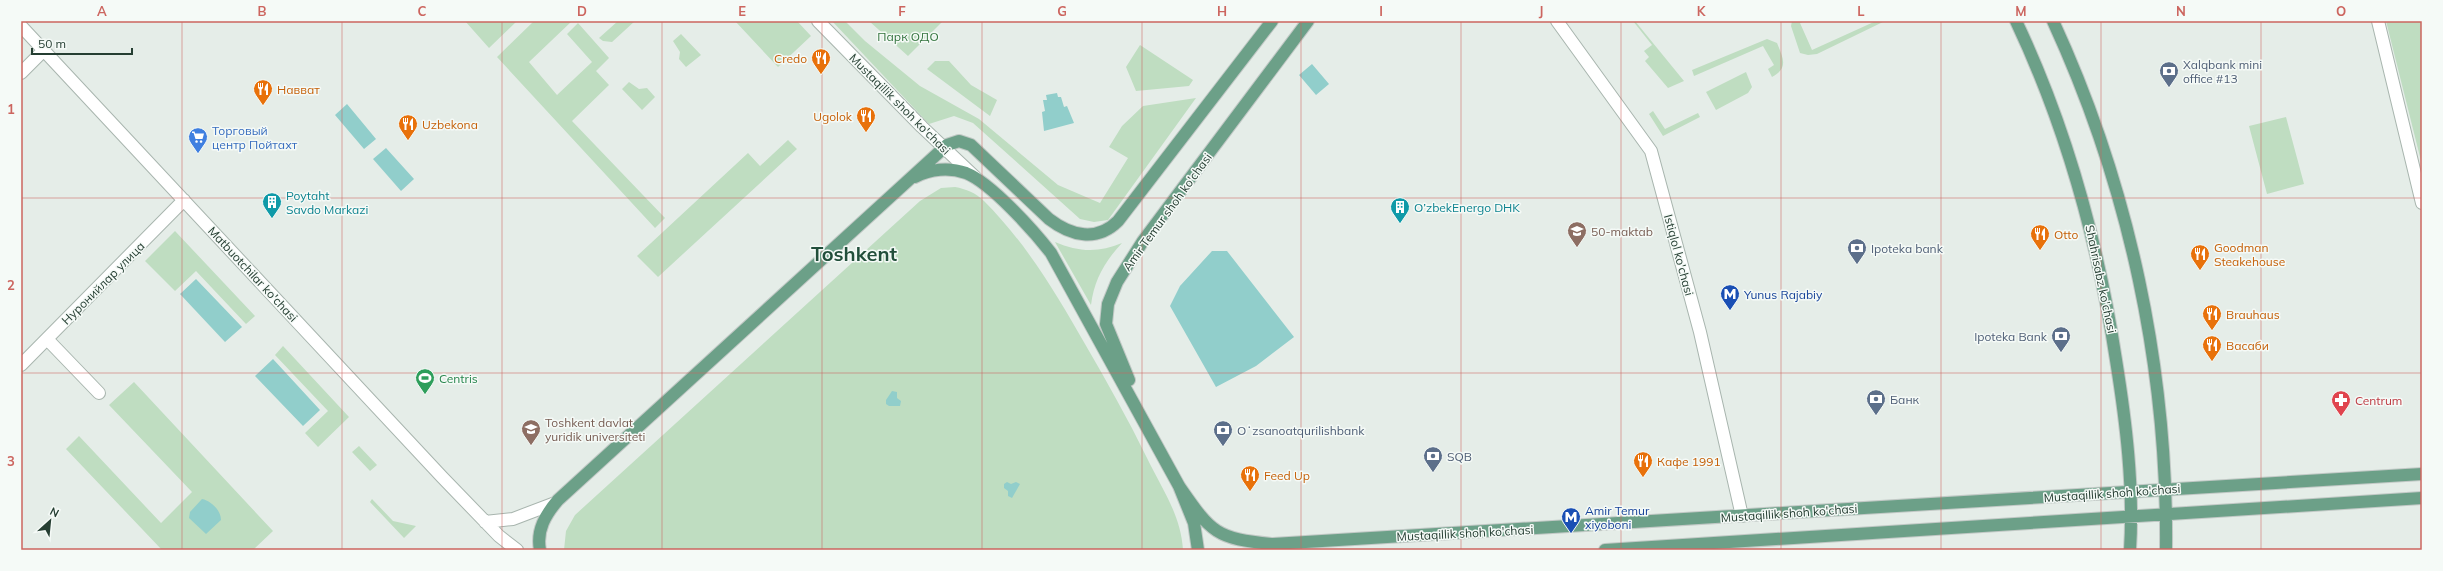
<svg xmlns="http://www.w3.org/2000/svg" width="2443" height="571" font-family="Mulish,sans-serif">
<rect width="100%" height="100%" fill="#e5ede8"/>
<path fill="#bfddc1" d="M465 21H517L489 48Z
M534 21H572L529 62 557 95 592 62 567 34 578 23 609 58 596 71 609 85 572 121 665 218 655 228 497 57Z
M618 21H635L612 42 603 41 599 38Z
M735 21H797L811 36 778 67Z
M832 21H845L865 41 920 86 979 119 1058 185 1100 203 1128 158 1109 147 1122 126 1143 106 1196 98 1108 220 1094 222 1080 219 973 123 954 116 929 124Z
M869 21H943L908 56Z
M1633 21H1635L1684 81 1668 88 1645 61 1649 57 1644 51 1652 45Z
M1792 21H1805L1800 23 1812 50 1876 21H1885L1817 54 1808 55 1800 53 1791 26Z
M2386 21H2422V165Z
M681 34 701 55 686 67 679 59 680 52 673 41Z
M1767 39 1777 43C1783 58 1789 68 1772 77L1768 69 1774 65 1763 46 1694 76 1692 70Z
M1140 45 1193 80 1189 86 1136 91 1126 67Z
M935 61H949L971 85 997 100 990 116 927 69Z
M1746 72 1752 87 1748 93 1716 110 1706 92Z
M629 82 639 89 647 88 655 97 642 110 622 89Z
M1653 111 1665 129 1698 113 1700 117 1663 136 1649 114Z
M2286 117 2304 184 2267 194 2249 126Z
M788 140 797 149 658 277 637 256 748 153 760 166Z
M955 187C966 189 976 193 984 201 1026 243 1056 293 1085 344 1107 382 1128 419 1147 458 1162 489 1181 515 1183 550H564L566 531 575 515 920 201 941 188Z
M175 231 255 316 246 324 196 271 175 291 145 261Z
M1055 242C1078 252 1099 253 1122 243 1105 261 1094 280 1091 305Z
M283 346 349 417 318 447 305 433 328 411 275 355Z
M134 382 273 531 253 550H162L66 449 79 436 161 523 192 492 109 405Z
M359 446 377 465 370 471 352 452Z
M372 499 393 521 416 526 404 538 370 502Z"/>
<path fill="#91cecb" d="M1312 64 1329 84 1316 95 1299 75Z
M1057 93 1058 97H1061L1064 107 1067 106 1074 123 1044 131 1042 112 1045 111 1043 100H1047L1046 95Z
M347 104 376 139 364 149 335 115Z
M386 148 414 179 401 191 373 159Z
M1212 251H1227L1294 337 1256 366 1216 387 1170 306 1180 286Z
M196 279 242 327 225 342 180 294Z
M273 359 320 410 303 426 255 376Z
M892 391 897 392V398L901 401 900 406H889L886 404V400Z
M1007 482 1011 484 1016 482 1020 484 1012 498 1008 496V491L1004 488V484Z
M202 499C211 501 221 510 221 520L206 534 189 518 190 512Z"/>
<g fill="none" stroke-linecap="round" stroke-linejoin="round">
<g stroke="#a8b5ae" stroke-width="14">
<path id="minor" d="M818 21 922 127 975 177
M1557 21 1651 151 1700 332 1742 516
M2378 21 2422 203
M21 26 442 477 499 536 517 550
M21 73 44 50
M47 339 99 393
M21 365 184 200
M485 522 513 519 555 503"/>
</g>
<g stroke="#c2c9c6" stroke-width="14">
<path id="major" d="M2016 21C2067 129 2098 242 2116 360 2126 422 2134 487 2130 550
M2053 21C2129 186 2168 368 2166 550
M915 177C930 169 949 167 966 173 991 183 1034 231 1051 253L1179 486 1194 523 1198 550
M1129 380 1106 324 1108 304 1117 282 1143 241 1308 21
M1179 486C1211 532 1215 539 1273 544L2422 474
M540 550C536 530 546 514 558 500L947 145 959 141 971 145 1049 219C1071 236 1097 242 1118 221L1272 21
M1605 550 2422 498"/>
</g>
<use href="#minor" stroke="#fff" stroke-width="12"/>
<use href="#major" stroke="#6ca088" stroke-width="12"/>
</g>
<path fill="none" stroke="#cc655f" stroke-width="1" stroke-opacity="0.55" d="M182 21V550M342 21V550M502 21V550M662 21V550M822 21V550M982 21V550M1142 21V550M1301 21V550M1461 21V550M1621 21V550M1781 21V550M1941 21V550M2101 21V550M2261 21V550M21 198H2422M21 373H2422"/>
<defs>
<g id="restaurant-pin" transform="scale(1)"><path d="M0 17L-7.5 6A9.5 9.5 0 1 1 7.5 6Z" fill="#e8710a" stroke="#f5faf7"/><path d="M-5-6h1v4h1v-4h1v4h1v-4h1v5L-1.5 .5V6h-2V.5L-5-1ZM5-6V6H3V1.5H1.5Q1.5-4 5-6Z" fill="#fff"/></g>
<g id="bank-pin" transform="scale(1)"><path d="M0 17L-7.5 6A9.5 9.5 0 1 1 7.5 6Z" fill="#5c6f8a" stroke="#f5faf7"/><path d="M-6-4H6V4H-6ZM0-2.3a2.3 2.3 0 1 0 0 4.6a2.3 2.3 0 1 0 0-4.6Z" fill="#fff"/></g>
<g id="supermarket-pin" transform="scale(1)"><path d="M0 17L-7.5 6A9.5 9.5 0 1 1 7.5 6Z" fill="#3f7fe0" stroke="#f5faf7"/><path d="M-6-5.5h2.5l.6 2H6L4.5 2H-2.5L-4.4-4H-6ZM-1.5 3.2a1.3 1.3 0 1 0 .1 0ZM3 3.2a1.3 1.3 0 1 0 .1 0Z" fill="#fff"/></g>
<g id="building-pin" transform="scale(1)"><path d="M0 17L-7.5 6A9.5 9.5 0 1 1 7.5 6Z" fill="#0f9aa8" stroke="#f5faf7"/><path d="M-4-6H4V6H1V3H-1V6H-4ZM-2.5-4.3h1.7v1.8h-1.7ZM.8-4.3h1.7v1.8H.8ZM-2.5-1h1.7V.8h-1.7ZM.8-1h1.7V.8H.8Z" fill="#fff"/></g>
<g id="school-pin" transform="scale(1)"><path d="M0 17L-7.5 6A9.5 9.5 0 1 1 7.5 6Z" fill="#8d6e63" stroke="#f5faf7"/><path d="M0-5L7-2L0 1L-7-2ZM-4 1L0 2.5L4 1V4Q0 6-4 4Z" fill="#fff"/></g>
<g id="metro-pin" transform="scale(1)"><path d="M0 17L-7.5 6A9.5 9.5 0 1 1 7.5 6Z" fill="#1a4fb4" stroke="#f5faf7"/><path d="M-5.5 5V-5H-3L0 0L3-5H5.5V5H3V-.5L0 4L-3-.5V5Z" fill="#fff"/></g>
<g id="stadium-pin" transform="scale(1)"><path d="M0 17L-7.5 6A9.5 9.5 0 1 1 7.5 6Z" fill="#2e9e5b" stroke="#f5faf7"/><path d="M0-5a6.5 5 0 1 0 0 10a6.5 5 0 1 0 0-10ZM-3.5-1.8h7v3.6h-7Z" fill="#fff"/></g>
<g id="pharmacy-pin" transform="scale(1)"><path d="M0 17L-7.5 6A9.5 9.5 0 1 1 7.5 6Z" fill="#e0444e" stroke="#f5faf7"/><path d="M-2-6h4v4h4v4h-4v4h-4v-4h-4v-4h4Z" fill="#fff"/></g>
<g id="university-pin" transform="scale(1)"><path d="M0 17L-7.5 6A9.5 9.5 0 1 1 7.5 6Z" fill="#8d6e63" stroke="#f5faf7"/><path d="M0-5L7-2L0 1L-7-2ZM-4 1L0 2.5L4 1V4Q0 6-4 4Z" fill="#fff"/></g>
</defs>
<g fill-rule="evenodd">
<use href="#restaurant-pin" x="821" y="58"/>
<use href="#bank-pin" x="2169" y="71"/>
<use href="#restaurant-pin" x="263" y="89"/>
<use href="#restaurant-pin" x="866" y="116"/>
<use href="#restaurant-pin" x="408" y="124"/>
<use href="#supermarket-pin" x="198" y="137"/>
<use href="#building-pin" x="272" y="202"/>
<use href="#building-pin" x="1400" y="207"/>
<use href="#school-pin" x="1577" y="231"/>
<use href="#restaurant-pin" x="2040" y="234"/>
<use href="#bank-pin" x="1857" y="248"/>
<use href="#restaurant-pin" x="2200" y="254"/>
<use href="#metro-pin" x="1730" y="294"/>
<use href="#restaurant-pin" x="2212" y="314"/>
<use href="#bank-pin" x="2061" y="336"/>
<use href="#restaurant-pin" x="2212" y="345"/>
<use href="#stadium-pin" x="425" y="378"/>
<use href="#bank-pin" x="1876" y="399"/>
<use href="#pharmacy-pin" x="2341" y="400"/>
<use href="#university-pin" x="531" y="429"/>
<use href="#bank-pin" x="1223" y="430"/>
<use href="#bank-pin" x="1433" y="456"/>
<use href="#restaurant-pin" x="1643" y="461"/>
<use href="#restaurant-pin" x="1250" y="475"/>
<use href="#metro-pin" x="1571" y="517"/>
</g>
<g text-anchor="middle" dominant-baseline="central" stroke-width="3" stroke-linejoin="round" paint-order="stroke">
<g font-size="12" fill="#32733d" stroke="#f5faf7">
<text x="908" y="36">Парк ОДО</text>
</g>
<g font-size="12" fill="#c56008" stroke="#f5faf7" text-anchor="start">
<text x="807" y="58" text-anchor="end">Credo</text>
<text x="277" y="89">Навват</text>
<text x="852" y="116" text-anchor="end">Ugolok</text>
<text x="422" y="124">Uzbekona</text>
<text x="2054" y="234">Otto</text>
<text x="2214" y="247">Goodman<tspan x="2214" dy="14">Steakehouse</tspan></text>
<text x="2226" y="314">Brauhaus</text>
<text x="2226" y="345">Васаби</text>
<text x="1657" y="461">Кафе 1991</text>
<text x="1264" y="475">Feed Up</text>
</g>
<g font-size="12" fill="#4e5e75" stroke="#f5faf7" text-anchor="start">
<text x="2183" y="64">Xalqbank mini<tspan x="2183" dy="14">office #13</tspan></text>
<text x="1871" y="248">Ipoteka bank</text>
<text x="2047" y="336" text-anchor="end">Ipoteka Bank</text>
<text x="1890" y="399">Банк</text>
<text x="1237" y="430">Oʻzsanoatqurilishbank</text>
<text x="1447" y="456">SQB</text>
</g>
<g font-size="12" fill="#253e32" stroke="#f5faf7">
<text transform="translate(900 104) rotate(45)">Mustaqillik shoh ko'chasi</text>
<text transform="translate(1167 212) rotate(-54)">Amir Temur shoh ko'chasi</text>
<text transform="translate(1679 255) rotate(75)">Istiqlol ko'chasi</text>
<text transform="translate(253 274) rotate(47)">Matbuotchilar ko'chasi</text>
<text transform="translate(2101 279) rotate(78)">Shahrisabz ko'chasi</text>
<text transform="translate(103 283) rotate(-45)">Нуронийлар улица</text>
<text transform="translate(2112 493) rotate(-4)">Mustaqillik shoh ko'chasi</text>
<text transform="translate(1789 513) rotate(-4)">Mustaqillik shoh ko'chasi</text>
<text transform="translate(1465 533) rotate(-3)">Mustaqillik shoh ko'chasi</text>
</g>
<g font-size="12" fill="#366cbe" stroke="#f5faf7" text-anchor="start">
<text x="212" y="130">Торговый<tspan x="212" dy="14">центр Пойтахт</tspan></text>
</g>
<g font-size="12" fill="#0d838f" stroke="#f5faf7" text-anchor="start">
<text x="286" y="195">Poytaht<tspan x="286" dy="14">Savdo Markazi</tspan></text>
<text x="1414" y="207">O’zbekEnergo DHK</text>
</g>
<g font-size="12" fill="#785e54" stroke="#f5faf7" text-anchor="start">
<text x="1591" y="231">50-maktab</text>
<text x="545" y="422">Toshkent davlat<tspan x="545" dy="14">yuridik universiteti</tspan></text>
</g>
<g font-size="12" fill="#164399" stroke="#f5faf7" text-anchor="start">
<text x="1744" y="294">Yunus Rajabiy</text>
<text x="1585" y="510">Amir Temur<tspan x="1585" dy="14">xiyoboni</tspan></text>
</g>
<g font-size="12" fill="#27864d" stroke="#f5faf7" text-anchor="start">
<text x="439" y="378">Centris</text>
</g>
<g font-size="12" fill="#be3a42" stroke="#f5faf7" text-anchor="start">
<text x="2355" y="400">Centrum</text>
</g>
<g font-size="20" font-weight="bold" fill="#224f3b" stroke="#f5faf7">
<text x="854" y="253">Toshkent</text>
</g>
</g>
<rect width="2443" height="571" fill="none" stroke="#f5faf7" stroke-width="44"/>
<g transform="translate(50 521) rotate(27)" stroke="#f5faf7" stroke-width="3" paint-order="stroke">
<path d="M0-3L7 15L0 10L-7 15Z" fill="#253e32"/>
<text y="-6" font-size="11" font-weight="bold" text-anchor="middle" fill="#253e32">N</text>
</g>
<path d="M32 48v6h100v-6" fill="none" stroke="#253e32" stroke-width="2"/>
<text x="38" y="48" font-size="12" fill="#253e32" stroke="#f5faf7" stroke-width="3" paint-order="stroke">50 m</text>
<rect x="22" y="22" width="2399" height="527" fill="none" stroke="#cc655f" stroke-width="1.5"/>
<g font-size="13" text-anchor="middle" font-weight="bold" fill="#cc655f">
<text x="102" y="16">A</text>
<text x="262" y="16">B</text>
<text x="422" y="16">C</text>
<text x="582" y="16">D</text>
<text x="742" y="16">E</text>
<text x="902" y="16">F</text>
<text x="1062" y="16">G</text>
<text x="1222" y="16">H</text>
<text x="1381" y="16">I</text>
<text x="1541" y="16">J</text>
<text x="1701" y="16">K</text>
<text x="1861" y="16">L</text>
<text x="2021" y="16">M</text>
<text x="2181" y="16">N</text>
<text x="2341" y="16">O</text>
<text x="11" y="114">1</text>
<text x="11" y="290">2</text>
<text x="11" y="466">3</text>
</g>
</svg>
